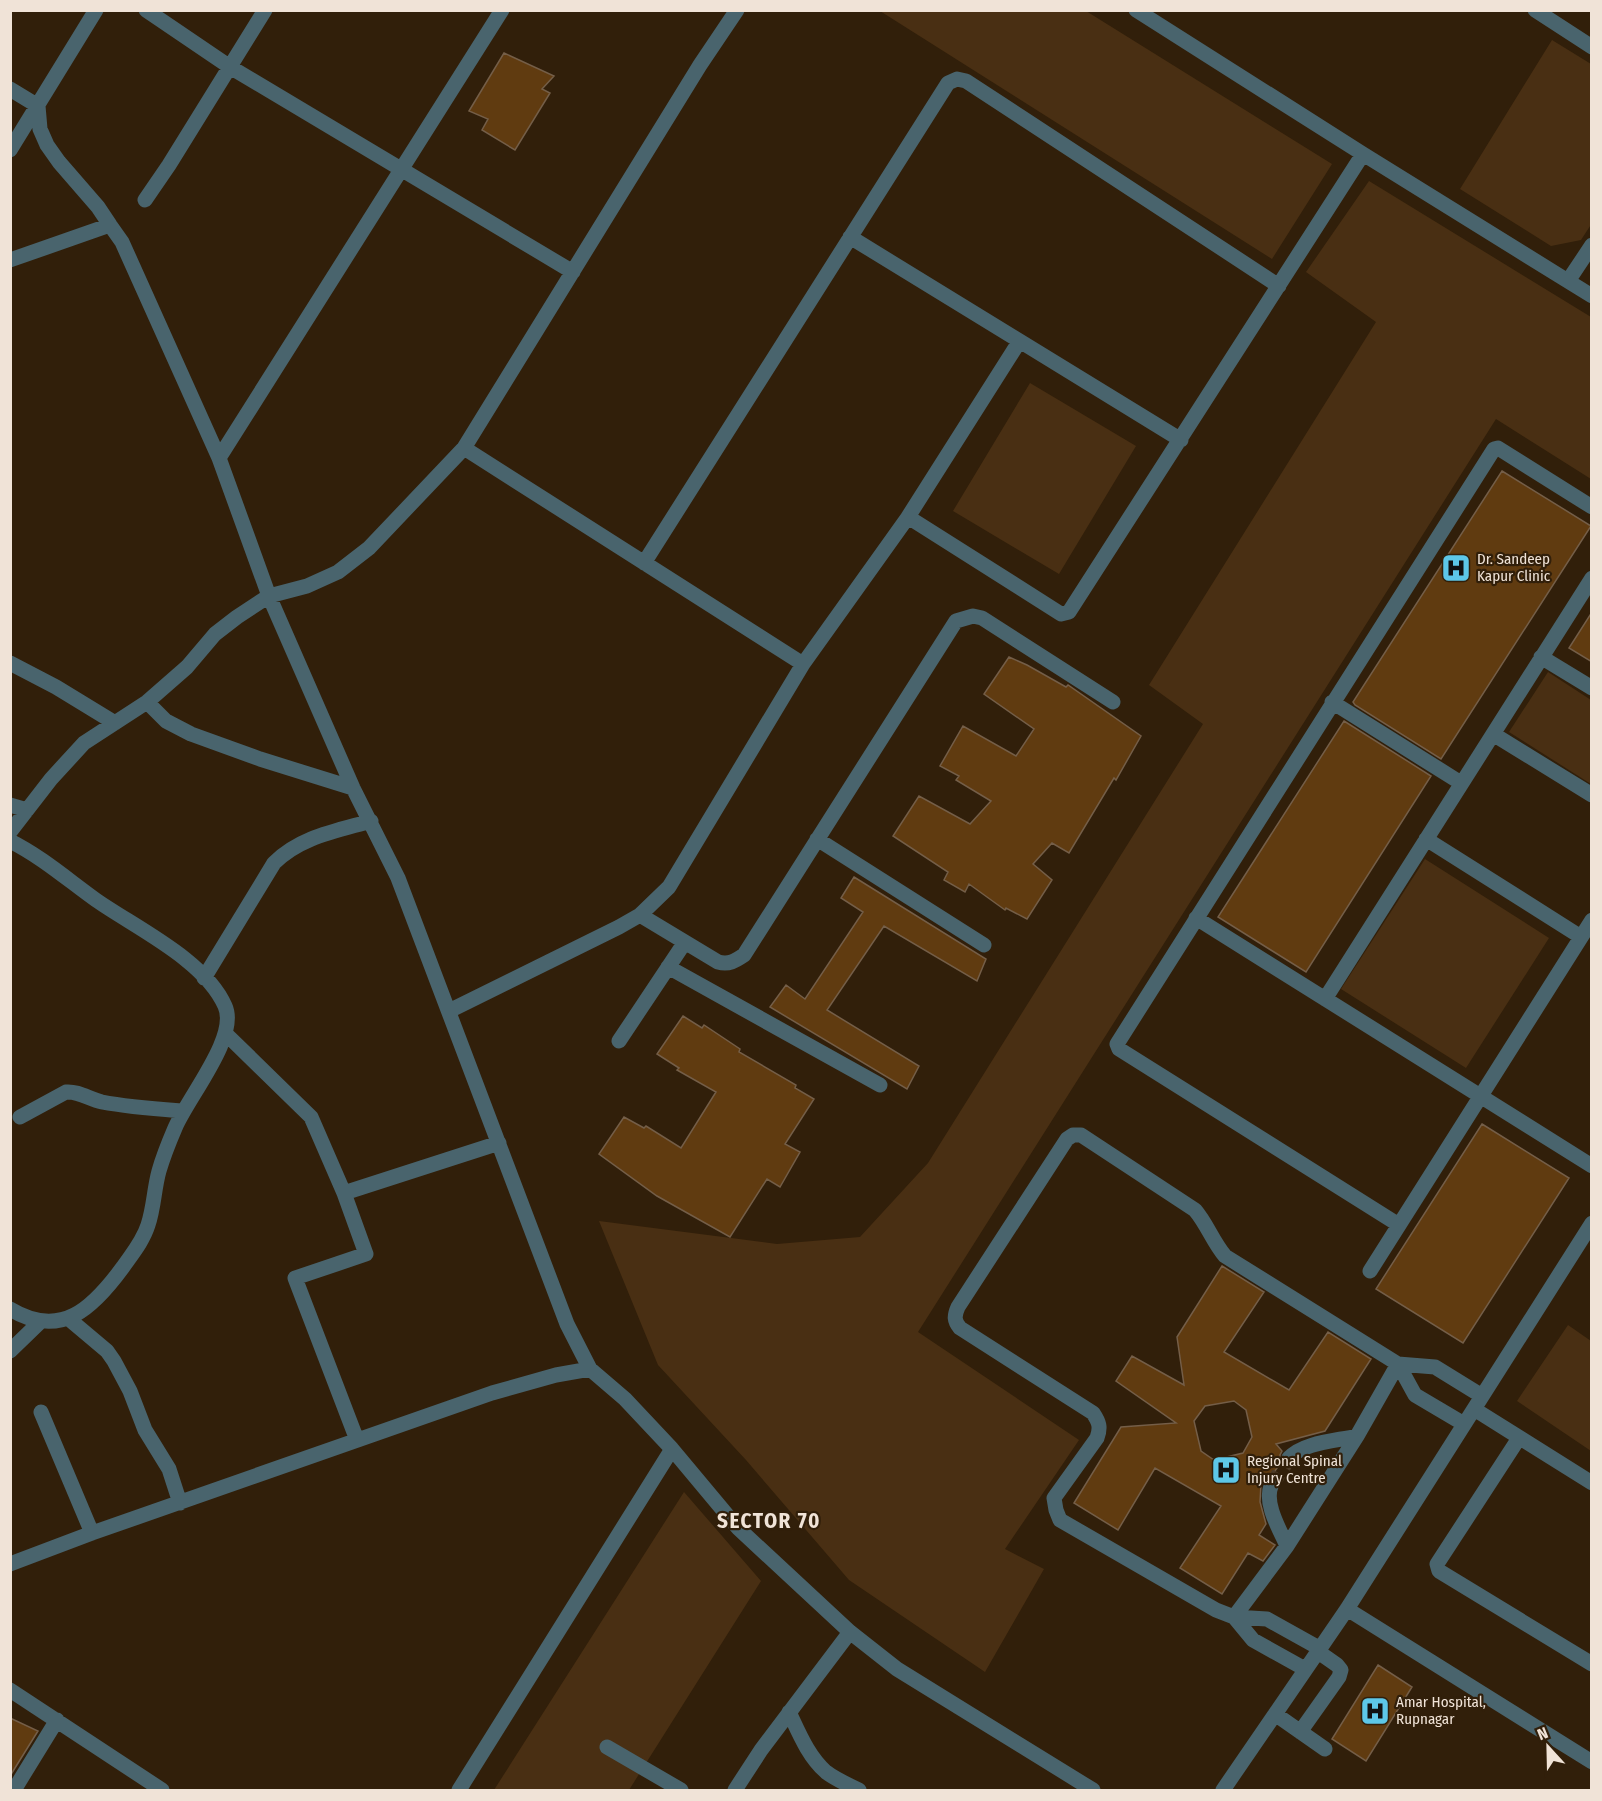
<svg xmlns="http://www.w3.org/2000/svg" width="1602" height="1801" font-family="'Fira Sans Condensed',sans-serif">
<rect width="100%" height="100%" fill="#311f0a"/>
<path fill="#492f13" d="M880 11H1086L1332 164 1272 259Z
M1552 40 1591 64 1592 223 1581 240 1551 246 1460 189Z
M1369 181 1591 317V479L1496 419 918 1332 1079 1440 1005 1549 1044 1569 985 1672 849 1580 746 1460 658 1365 599 1221 777 1244 860 1237 928 1163 1203 724 1149 685 1376 322 1306 272Z
M1030 383 1136 446 1059 574 953 511Z
M1548 672 1591 700V784L1509 732Z
M1425 859 1549 938 1466 1068 1341 989Z
M1568 1325 1591 1341V1451L1517 1401Z
M684 1492 761 1581 629 1790H494Z"/>
<path fill="#603b10" stroke="#745e48" stroke-width="1.5" fill-rule="evenodd" d="M504 53 554 76 542 89 550 93 515 150 482 130 488 119 469 111Z
M1502 471 1591 526 1441 759 1355 705 1353 702Z
M1592 612V662L1569 648Z
M1009 657 1027 665 1066 687 1068 685 1141 736 1116 780 1114 778 1069 853 1052 843 1033 864 1052 880 1027 919 1006 908 1005 910 969 884 965 892 944 880 948 872 893 836 919 796 970 824 991 801 956 780 959 776 940 766 963 726 1016 756 1034 729 984 694Z
M1344 721 1431 776 1306 972 1218 917Z
M854 877 986 959 977 981 884 926 827 1010 919 1066 907 1089 770 1007 786 985 805 999 863 912 841 898Z
M683 1016 702 1028 704 1025 740 1049 739 1052 796 1085 795 1088 814 1099 785 1144 800 1152 780 1187 767 1179 730 1237 657 1196 599 1154 624 1117 644 1128 646 1126 681 1148 716 1092 677 1070 679 1068 657 1054Z
M1482 1124 1569 1178 1463 1343 1376 1289Z
M1222 1266 1264 1292 1224 1352 1289 1390 1328 1332 1371 1359 1325 1431 1276 1444 1282 1451 1280 1455 1281 1463 1271 1476 1264 1479 1261 1484 1260 1502 1266 1524 1259 1535 1275 1545 1263 1561 1248 1553 1222 1594 1180 1568 1221 1506 1155 1468 1118 1530 1074 1503 1121 1427 1176 1423 1116 1381 1132 1356 1184 1385 1177 1337ZM1234 1401 1246 1410 1252 1437 1243 1453 1214 1460 1201 1451 1194 1421 1205 1406Z
M1378 1665 1412 1687 1366 1761 1332 1739Z
M10 1718 38 1731 10 1776Z"/>
<g fill="none" stroke-linecap="round" stroke-linejoin="round">
<path stroke="#4e3c29" stroke-width="15" stroke-dasharray="15 8" stroke-linecap="butt" d="M1271 1486 1289 1458"/>
<path stroke="#49646d" stroke-width="15" d="M146 10 230 67 573 272
M1136 10 1363 154 1592 296
M1535 10 1592 47
M10 89 38 106 40 129 47 145 59 162 98 207 110 225
M10 150 96 10
M145 200 169 165 265 10
M850 237 1181 440
M10 260 110 225 122 242 219 458 269 596 353 788 398 878 567 1324 590 1369
M1568 281 1592 245
M464 448 803 664
M219 458 502 10
M908 517 1061 614 1069 612 1363 154
M644 563 948 83 957 79 966 81 1279 286
M1541 657 1592 688
M10 663 56 687 115 723
M147 702 166 721 191 734 260 759 353 788
M1332 702 1461 783
M1493 734 1592 795
M10 805 27 810
M10 832 51 779 84 743 147 702 187 667 215 634 237 617 269 596 307 586 338 572 369 548 464 448 700 65 737 10
M817 839 984 945
M1426 839 1581 937
M10 841C42 857 68 880 96 900 136 928 205 960 225 1006 239 1037 188 1097 175 1128 169 1142 163 1157 159 1171 154 1189 154 1207 148 1225 143 1241 132 1254 123 1267 93 1308 61 1340 10 1309
M640 915 718 962C729 965 735 961 744 955L956 621 973 616 982 618 1113 702
M1196 918 1592 1166
M668 967 880 1085
M204 978 274 863C300 837 336 831 371 821
M1325 999 1592 578
M449 1011 619 927 640 915 669 887 803 664 908 517 1019 342
M227 1035 311 1117 344 1193
M619 1041 685 942
M20 1117 66 1092C79 1091 89 1099 102 1102 128 1107 156 1109 182 1111
M1399 1225 1119 1049 1117 1044 1494 449 1498 448 1592 507
M1370 1271 1592 920
M69 1319 107 1351 114 1361 130 1391 145 1430 169 1469 180 1503
M10 1351 41 1321
M1398 1364 1435 1367 1482 1396
M1474 1409 1592 1483
M41 1412 92 1533
M1519 1438 1437 1564 1439 1571 1592 1664
M357 1440 295 1278 366 1254 344 1193 499 1143
M1289 1458C1304 1442 1336 1441 1357 1436
M1271 1486C1264 1504 1280 1530 1287 1546
M10 1564 92 1533 492 1393 556 1375 590 1369 625 1399 672 1449 738 1528 850 1632 897 1669 1093 1790
M1347 1609 1592 1762
M1234 1617 1287 1546 1357 1436 1398 1364
M1234 1617 1253 1640 1305 1669
M1319 1648 1267 1619 1234 1617 1216 1610 1060 1520 1056 1510 1054 1498 1097 1438C1101 1427 1099 1422 1093 1413L960 1328C954 1321 954 1316 958 1307L1067 1139 1073 1135H1081L1195 1210C1207 1224 1213 1242 1225 1256L1398 1364 1415 1395 1464 1424
M10 1690 162 1790
M789 1712C799 1733 808 1756 826 1772 835 1779 848 1785 859 1790
M1275 1714 1325 1749
M1300 1732 1339 1677 1341 1670 1337 1665 1317 1651
M607 1747 681 1790
M14 1790 57 1720
M459 1790 672 1449
M735 1790 761 1750 850 1632
M1223 1790 1347 1609 1592 1223"/>
</g>
<defs>
<g id="hospital-square" transform="scale(1.5)"><rect x="-9" y="-9" width="18" height="18" rx="4" fill="#5dc7e8" stroke="#311f0a"/><path d="M-5-5h3v3.5h4V-5h3V5h-3V1.5h-4V5h-3Z" fill="#111"/></g>
</defs>
<g fill-rule="evenodd">
<use href="#hospital-square" x="1456" y="568"/>
<use href="#hospital-square" x="1226" y="1470"/>
<use href="#hospital-square" x="1375" y="1711"/>
</g>
<g text-anchor="middle" dominant-baseline="central" stroke-width="4.5" stroke-linejoin="round" paint-order="stroke">
<g font-size="15" fill="#f0e3d7" stroke="#311f0a" text-anchor="start">
<text x="1477" y="559">Dr. Sandeep<tspan x="1477" dy="17">Kapur Clinic</tspan></text>
<text x="1247" y="1461">Regional Spinal<tspan x="1247" dy="17">Injury Centre</tspan></text>
<text x="1396" y="1702">Amar Hospital,<tspan x="1396" dy="17">Rupnagar</tspan></text>
</g>
<g font-size="21" font-weight="bold" letter-spacing="1.5" fill="#f0e3d7" stroke="#311f0a">
<text x="769" y="1521">SECTOR 70</text>
</g>
</g>
<rect width="1602" height="1801" fill="none" stroke="#f0e3d7" stroke-width="24"/>
<g transform="translate(1548 1747) rotate(338)" stroke="#311f0a" stroke-width="4.5" paint-order="stroke">
<path d="M0-4.5L10 22L0 15L-10 22Z" fill="#f0e3d7"/>
<text y="-9" font-size="16" font-weight="bold" text-anchor="middle" fill="#f0e3d7">N</text>
</g>
</svg>
